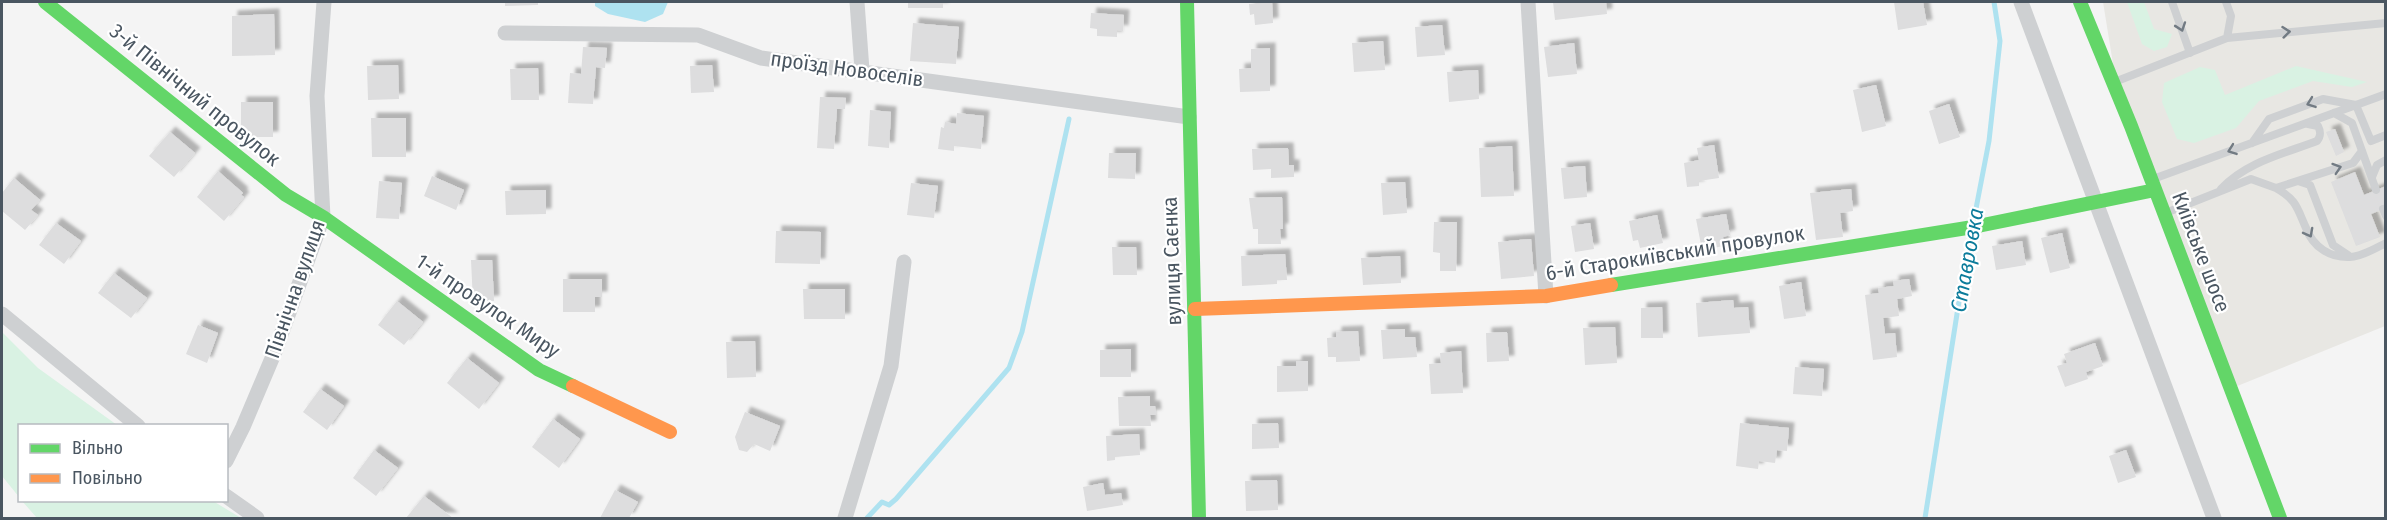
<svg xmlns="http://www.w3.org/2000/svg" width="2387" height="520" font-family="'Fira Sans Condensed',sans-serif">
<defs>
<filter id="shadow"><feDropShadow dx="5.5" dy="-5.5" stdDeviation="1.5" flood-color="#0004"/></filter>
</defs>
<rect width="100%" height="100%" fill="#f4f4f4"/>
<path fill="#e8e7e3" d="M2103 2H2385V326L2230 389 2115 76Z"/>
<path fill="#d9f2e3" d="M2127 2H2144L2154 29 2172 34 2167 47 2154 51 2142 44Z
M2296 66 2367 82 2352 87 2313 81 2259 101 2236 128 2194 143 2177 139 2162 102 2164 83 2200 67 2215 70 2225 95Z
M2 332 38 368 117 425 20 426 19 497 2 476Z
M22 501H213L241 518H37Z"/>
<path fill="#aee2f0" d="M595 2H668L663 14 645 22 608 14 595 6Z"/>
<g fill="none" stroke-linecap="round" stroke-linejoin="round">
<path stroke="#aee2f0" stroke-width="5" d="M1974 219 1989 141 2000 41 1994 2
M867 518 882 502 889 505 896 499 1009 368 1022 332 1069 119
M1925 518 1962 282 1971 234"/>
</g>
<path fill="#ddddde" filter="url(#shadow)" d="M505 2H538V5L505 6Z
M908 2H943V8H908Z
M1272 2 1273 23 1255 25 1254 14 1250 15 1249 4Z
M1553 2H1606L1607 14 1555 20Z
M1894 2H1923L1927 25 1898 30Z
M1091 13 1124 15 1123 31 1117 30V37L1097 36V29L1090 28Z
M274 14 275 55 232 56V16Z
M913 23 959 27 956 64 910 61Z
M1442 25 1445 55 1417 57 1415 27Z
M1383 41 1385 70 1354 72 1352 43Z
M1574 43 1577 74 1548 77 1544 47Z
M583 47 607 48 605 68 596 67 593 104 568 103 570 73 581 74Z
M1270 48V91L1240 92 1239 69 1251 68V49Z
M398 65 399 99 368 100 367 66Z
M712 65 714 92 691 93 690 66Z
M538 68 539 100H511L510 69Z
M1478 70 1479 99 1449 102 1447 72Z
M1876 85 1886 126 1862 132 1853 90Z
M820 97 846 98 845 109H837L834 149 817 148Z
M241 102H273V137H241Z
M1949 104 1960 137 1939 144 1929 111Z
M870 110 891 112 889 148 868 146Z
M957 113 984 116 981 149 954 146V151L938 149 941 127 944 128 945 122 956 124Z
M371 118H406V157H372Z
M2335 129 2344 152 2336 156 2326 132Z
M170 132 195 153 174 177 149 156Z
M1714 145 1719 178 1699 181V186L1687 187 1684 163 1699 160 1697 148Z
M1512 146 1514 196 1481 197 1479 148Z
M1288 148 1289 165H1294V177L1271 178V169L1253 170 1252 149Z
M1109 153H1136L1135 179 1108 178Z
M1585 166 1587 197 1564 199 1561 168Z
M218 171 243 193 241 195 244 197 224 221 197 197Z
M2355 172 2364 195 2386 186V208L2371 214 2380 237 2356 246 2331 182Z
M432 176 464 190 456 210 424 196Z
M14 178 40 200 31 210 38 215 25 230 2 211V193Z
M379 181 402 183 399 219 376 218Z
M1405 182 1407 213 1383 215 1381 183Z
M911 183 938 186 934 218 907 215Z
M1851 189 1853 211 1840 213 1843 237 1816 240 1810 193Z
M546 190V214L506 215 505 191Z
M1282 197 1283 229H1280L1281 244H1258V229H1253L1249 198Z
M1726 214 1730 235 1723 237 1724 246 1702 250 1696 219Z
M1657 215 1663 243 1640 248 1638 240 1633 241 1629 221Z
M1434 222H1457L1456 271H1440V253L1433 252Z
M56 223 81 241 64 264 39 245Z
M1590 223 1594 249 1575 252 1571 226Z
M776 231 821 232 820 264 775 263Z
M2062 233 2070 268 2050 273 2041 238Z
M1531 239 1534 276 1501 279 1498 242Z
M2022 241 2026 265 1996 270 1992 246Z
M1112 247H1136L1137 275H1113Z
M1285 254 1287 280H1277V284L1242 286 1241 256Z
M1400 256 1401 283 1363 285 1361 258Z
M471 260H492L494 301 473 302Z
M114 273 147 298 131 318 98 293Z
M563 279H602V297H595V312H563Z
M1909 279 1912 296 1897 299 1899 316 1883 318 1885 334 1895 333 1897 357 1873 360 1865 295 1879 293 1878 288 1894 286 1893 281Z
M1801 282 1806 316 1784 319 1779 286Z
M803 289H845V319H804Z
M1733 300 1734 308 1748 307 1750 333 1698 337 1696 303Z
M397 301 423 322 404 345 378 325Z
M1662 307 1663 338H1641V308Z
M198 325 218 333 207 363 186 354Z
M1615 327 1617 363 1585 365 1583 328Z
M1405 329V337H1415L1417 357 1383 359 1381 330Z
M1358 331 1360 361 1336 362V357H1328L1327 338 1336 337V332Z
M1507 332 1509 361 1487 362 1486 333Z
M755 341 756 377 727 378 726 342Z
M2095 343 2103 366 2086 372 2088 379 2065 387 2057 366 2067 363 2064 354Z
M1131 349V377H1100V350Z
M1461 351 1463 393 1431 394 1429 364 1441 363 1440 353Z
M467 358 499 383 479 409 447 383Z
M1296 361H1308V391L1277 392V366H1296Z
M1795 367 1824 369 1822 396 1793 394Z
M320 389 344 406 327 430 303 412Z
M1150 396V406H1155L1156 415H1150L1151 426H1119L1118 397Z
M745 412 780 426 770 451 754 444 747 452 739 450 735 437Z
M553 419 580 439 559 468 532 447Z
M1278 423 1279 448 1252 449V424Z
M1740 423 1789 428 1787 451 1777 450 1775 463 1759 461 1758 469 1736 466Z
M1139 434 1140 455 1115 457V460L1107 461 1106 436Z
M374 450 398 468 376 496 353 478Z
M2126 450 2136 477 2118 483 2109 456Z
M1277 480 1278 510 1246 511 1245 481Z
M1103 483 1105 495 1121 493 1123 505 1087 511 1083 487Z
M615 490 638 502 629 518H600Z
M424 496 453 518H406Z"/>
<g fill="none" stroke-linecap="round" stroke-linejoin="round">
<path stroke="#ced0d2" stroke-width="8" d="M2172 2 2190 53
M2226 2 2231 16 2227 38
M2117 81 2227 38 2386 23
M2334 113 2352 123 2376 190
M2252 143 2269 119 2323 99 2356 105 2371 141 2386 135
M2372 177 2377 165 2386 160
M2153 179 2386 94
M2298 181 2310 185 2333 245 2348 255
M2276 188C2297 200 2297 208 2306 228 2313 247 2330 258 2350 257 2361 257 2376 248 2386 243
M2221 189C2246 162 2283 154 2317 141 2321 136 2321 132 2318 126L2308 124
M2383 209 2386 216
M2168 212 2251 179 2276 188 2353 163 2362 151"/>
<path stroke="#ced0d2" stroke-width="15" d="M857 2 862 70
M1528 2 1546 296
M2021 2 2214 518
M505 33 698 35 761 58 1189 117
M2 314 138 426
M226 461 243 427 276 349 323 217 317 96 324 2
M226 496 257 518
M845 518 891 366 904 262"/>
<path stroke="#63d668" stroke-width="14" d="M45 2 286 195 323 217 539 370 573 386
M1187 2 1199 518
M2080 2 2131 126 2280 518
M1611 285 1973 227 2155 190"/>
<path stroke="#ff974d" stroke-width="14" d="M1195 309 1546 296 1611 285
M573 386 670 432"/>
</g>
<defs><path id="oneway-chevron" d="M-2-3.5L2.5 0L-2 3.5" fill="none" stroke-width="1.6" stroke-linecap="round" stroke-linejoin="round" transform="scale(1.5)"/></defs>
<g stroke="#727b83">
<use href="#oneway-chevron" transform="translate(2181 27) rotate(71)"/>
<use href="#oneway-chevron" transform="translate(2286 32) rotate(-6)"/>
<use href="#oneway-chevron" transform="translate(2311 103) rotate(160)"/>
<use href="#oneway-chevron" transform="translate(2232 150) rotate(160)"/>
<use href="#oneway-chevron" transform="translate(2337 168) rotate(-18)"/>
<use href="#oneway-chevron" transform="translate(2309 233) rotate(62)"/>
</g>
<g text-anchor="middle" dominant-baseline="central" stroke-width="4.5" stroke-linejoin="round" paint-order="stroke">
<g font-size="21" fill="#4a5661" stroke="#fff">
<text transform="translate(847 69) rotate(8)">проїзд Новоселів</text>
<text transform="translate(195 95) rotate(39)">3-й Північний провулок</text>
<text transform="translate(2201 252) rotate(69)">Київське шосе</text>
<text transform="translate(1675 253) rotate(-9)">6-й Старокиївський провулок</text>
<text transform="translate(1172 261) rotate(-92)">вулиця Саєнка</text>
<text transform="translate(295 289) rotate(-71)">Північна вулиця</text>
<text transform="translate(488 306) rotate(34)">1-й провулок Миру</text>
</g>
<g font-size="22" font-style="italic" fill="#0c7c9b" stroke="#fff">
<text transform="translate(1967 260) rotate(-80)">Ставровка</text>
</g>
</g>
<rect width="2387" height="520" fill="none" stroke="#4a5661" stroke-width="6"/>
<rect x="18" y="424" width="210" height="78" fill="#ffffff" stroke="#b7bbc0" stroke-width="1.5"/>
<rect x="30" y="444" width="30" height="9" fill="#63d668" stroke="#b7bbc0" stroke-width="1.5"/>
<text x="72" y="454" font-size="18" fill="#4a5661">Вільно</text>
<rect x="30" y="474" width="30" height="9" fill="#ff974d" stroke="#b7bbc0" stroke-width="1.5"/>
<text x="72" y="484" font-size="18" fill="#4a5661">Повільно</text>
</svg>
